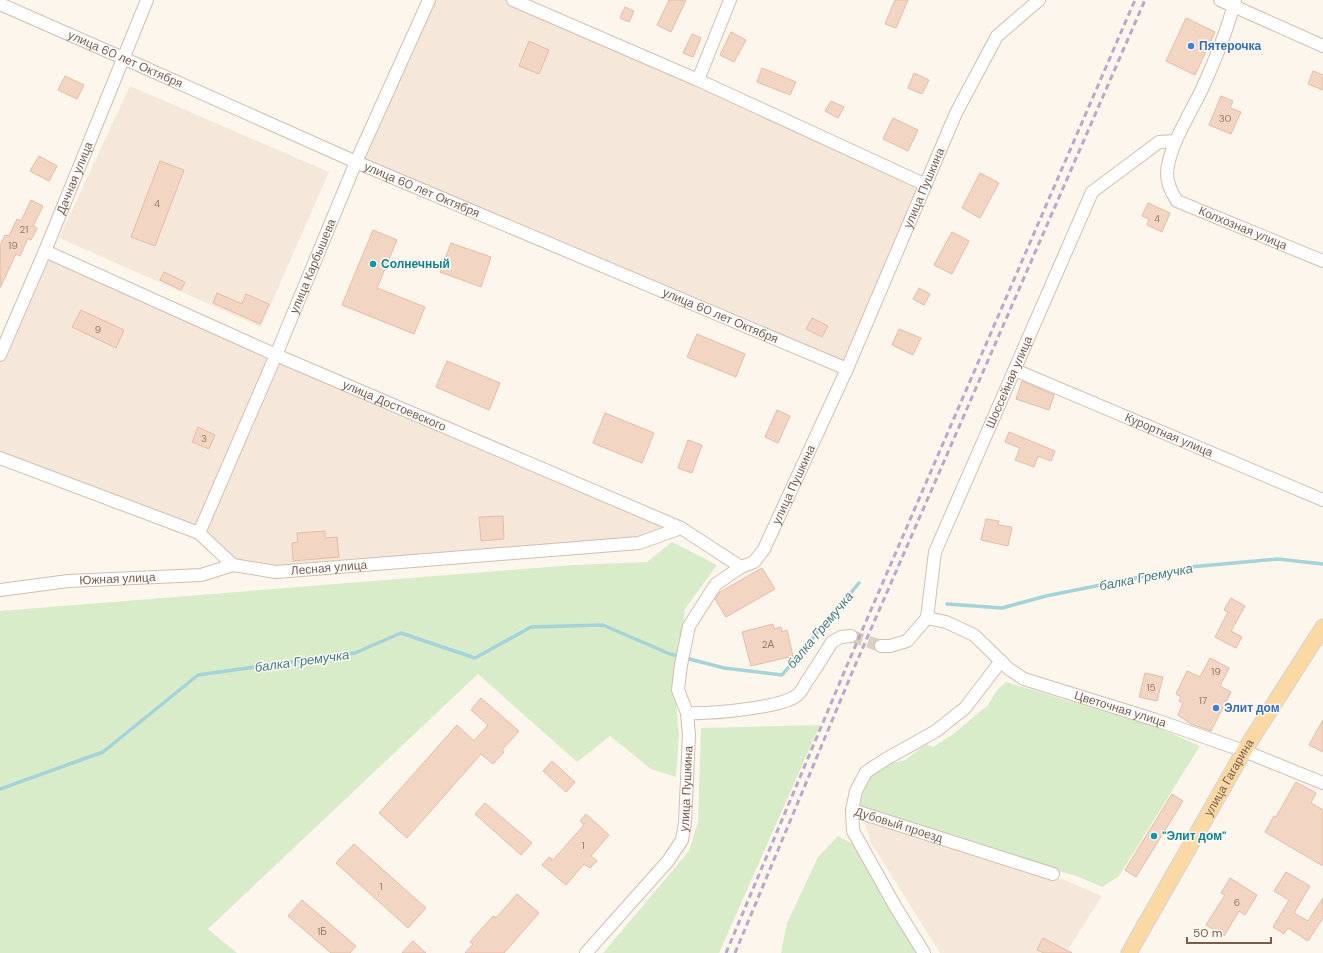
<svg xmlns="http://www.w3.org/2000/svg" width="1323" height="953" font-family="'DM Sans',sans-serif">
<rect width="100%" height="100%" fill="#fdf6ec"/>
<path fill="#f5e8da" d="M429 0H511L926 185 847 369 355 166Z
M130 86 329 172 261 327 59 238Z
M45 251 681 528 639 543 276 572 233 565 199 533 0 458V355Z
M868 817 995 859 1062 879 1102 896 1066 953H940L871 843 864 821Z"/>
<path fill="#d8ecc9" d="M672 542 717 565 685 609 675 692 679 735 676 777 651 769 610 736 577 762 478 674 208 929 237 953H0V611L573 565 647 562Z
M1006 682 1156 727 1200 746 1119 876 1102 887 1079 877 872 814 860 804 867 781 879 767 905 760 926 744 933 747 952 735 988 705 997 690Z
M820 725 719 953H603L689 851 698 822 701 728Z
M838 836 856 846 917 953H781L787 923 818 857Z"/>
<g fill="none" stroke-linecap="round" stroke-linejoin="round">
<path stroke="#a5d3da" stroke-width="3.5" d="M947 604 1002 608 1046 596 1190 567 1278 559 1323 564
M0 789 103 752 198 675 355 653 401 633 475 658 531 627 603 625 670 654 724 668 782 675 859 583"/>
</g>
<path fill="#f3d5c3" stroke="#e6bba3" d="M669 0H686L671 32 657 25Z
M895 0H908L896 28 885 24Z
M625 7 634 11 629 22 620 18Z
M1186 18 1215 32 1195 75 1166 61Z
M731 32 746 40 734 62 720 55Z
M692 34 701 38 693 57 683 53Z
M529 41 549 50 539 74 519 66Z
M762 68 796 82 790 95 757 82Z
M1313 71 1323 75V90L1308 84Z
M914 73 929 80 922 94 908 88Z
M65 76 84 85 77 99 58 90Z
M1221 96 1233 101 1230 108 1241 112 1231 134 1209 125Z
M831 101 844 107 838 118 825 111Z
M893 118 918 130 908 151 883 139Z
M39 156 57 166 49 181 30 171Z
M160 161 184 170 155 246 131 237Z
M980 173 999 183 980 218 962 208Z
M31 200 43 206 33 226 37 228 31 240 28 238 20 256 16 254 0 288V246L5 235 9 236 17 219 21 221Z
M1148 203 1170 213 1162 232 1147 225 1149 219 1142 216Z
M373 230 397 240 377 288 425 307 414 334 342 305Z
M952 232 969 241 952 274 934 265Z
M451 243 491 257 481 287 440 272Z
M164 272 185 282 181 290 160 280Z
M919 288 930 294 924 305 913 299Z
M217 293 242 304 246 294 269 304 260 324 213 303Z
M81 310 124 330 116 348 72 327Z
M812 318 828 326 822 337 806 329Z
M899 329 921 338 913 355 892 345Z
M697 334 745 354 736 377 687 357Z
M447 361 500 383 489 410 436 387Z
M1022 381 1054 395 1049 410 1016 399Z
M777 410 790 416 778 443 765 437Z
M605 413 654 433 642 463 593 443Z
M198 427 215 435 209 449 192 442Z
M1009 432 1055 451 1051 461 1038 456 1034 467 1015 460 1020 448 1005 442Z
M688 440 702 445 692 473 678 468Z
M503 516 504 539 481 541 479 517Z
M986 519 999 521 998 525 1012 527 1008 546 981 540Z
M325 531V538L337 537 339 557 293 561 292 543 298 542 297 533Z
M762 568 775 589 726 617 715 599 720 592Z
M1231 598 1245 606 1231 631 1242 637 1236 648 1215 637 1228 612 1224 610Z
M773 624 774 629 781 627 782 632 787 630 793 656 751 666 742 632Z
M1210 658 1229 668 1220 686 1231 692 1211 731 1191 724 1178 715 1183 703 1179 701 1181 697 1176 694 1187 671 1200 677Z
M1145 673 1163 677 1157 701 1139 697Z
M481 698 519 731 502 750 504 752 493 764 481 754 407 838 379 813 457 725 474 741 488 725 471 710Z
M1323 720V752L1309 745Z
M552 761 575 782 566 792 543 771Z
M1296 782 1316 793 1311 803 1323 810V866L1265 832 1274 816 1276 817Z
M1172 794 1183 801 1136 877 1125 870Z
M485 803 532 843 521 855 475 814Z
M586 814 609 835 591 856 597 861 590 868 584 864 566 885 542 865 549 857 553 860 584 825 580 821Z
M354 844 426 908 408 928 336 863Z
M1286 872 1310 886 1294 913 1308 921 1323 898V918L1308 941 1288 928 1284 934 1273 927 1289 900 1274 891Z
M1230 878 1257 895 1245 915 1239 911 1224 936 1206 925 1225 895 1221 893Z
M517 894 539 913 504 953H465L473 944 470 942 493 916 496 918Z
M302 900 356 946 350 953H331L288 916Z
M1043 938 1072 953H1044L1037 950Z
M413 941 426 953H402Z"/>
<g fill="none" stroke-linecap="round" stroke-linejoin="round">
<path stroke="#dcd0c4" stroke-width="12" stroke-dasharray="12 6" stroke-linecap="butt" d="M851 636 881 646"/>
<g stroke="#d1beb0" stroke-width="14">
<g id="minor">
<path d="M513 0 698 80 926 185"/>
<path d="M1220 0 1323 46"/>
<path id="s1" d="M1235 0C1228 28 1213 65 1201 91 1189 116 1169 146 1167 173 1167 184 1171 192 1177 201L1323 261"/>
<path id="s2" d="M0 4 123 58 356 162 847 369"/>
<path d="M698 80 730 0"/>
<path id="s3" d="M45 251 276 355 681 528 741 567"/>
<path id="s4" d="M0 355 45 251 147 0"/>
<path id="s5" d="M1015 370 1323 500"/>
<path id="s6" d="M0 458 199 533 233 565 276 572 639 543 681 528"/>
<path id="s7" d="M199 533 276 355 356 162 429 0"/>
<path id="s8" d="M0 590 68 581 201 575 233 565"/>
<path id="s9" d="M927 618 946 622 974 635 1009 669 1024 679 1156 720 1244 751 1323 783"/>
<path id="s10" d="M881 646H890L907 641 927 618 935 552 1092 192 1159 142 1176 141"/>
<path d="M687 713C710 714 779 708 796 696 801 693 804 686 807 681 816 668 824 655 832 642L841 637 851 636"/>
<path id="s11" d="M852 810 1053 874"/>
<path id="s12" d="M586 953 668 861 682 840 685 823 689 735 687 713 678 690 681 665 689 626 716 584 741 567 754 562 764 549 847 369 956 113 997 36 1039 0"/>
<path d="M924 953 895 906 853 831 852 810 856 791 866 772 886 759 936 731 965 708 1001 661"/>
</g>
</g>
<g stroke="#dad1cd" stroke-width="17">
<g id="major">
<path id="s13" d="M1129 953 1244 751 1323 627"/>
</g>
</g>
<use href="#minor" stroke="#fff" stroke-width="12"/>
<use href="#major" stroke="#fbd9a5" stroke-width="15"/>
<path stroke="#b9a8c9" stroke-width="3" stroke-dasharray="6 4" stroke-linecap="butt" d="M726 953 848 663 1135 0
M735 953 854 668 1145 0"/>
</g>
<g fill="#3f7fe0" stroke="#fffaf3" stroke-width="1.5">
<circle cx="1191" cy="46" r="4"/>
<circle cx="1216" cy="708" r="4"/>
</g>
<g fill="#0f9aa8" stroke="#fffaf3" stroke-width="1.5">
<circle cx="373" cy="264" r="4"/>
<circle cx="1154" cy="836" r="4"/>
</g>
<g text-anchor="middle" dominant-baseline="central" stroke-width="3" stroke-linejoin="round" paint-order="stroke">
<g font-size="10" fill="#987a6a">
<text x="1225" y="118">30</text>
<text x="157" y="203">4</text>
<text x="1157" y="218">4</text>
<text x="24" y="229">21</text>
<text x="13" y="245">19</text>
<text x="98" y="329">9</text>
<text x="204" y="438">3</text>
<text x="768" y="644">2А</text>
<text x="1216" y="671">19</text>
<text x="1151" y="687">15</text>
<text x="1203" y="700">17</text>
<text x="583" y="845">1</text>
<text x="381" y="886">1</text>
<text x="1237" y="902">6</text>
<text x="322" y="931">1Б</text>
</g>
<g font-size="12" font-weight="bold" fill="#366cbe" stroke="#fffaf3" text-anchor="start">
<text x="1199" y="46">Пятерочка</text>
<text x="1224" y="708">Элит дом</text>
</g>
<g font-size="12" fill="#7a5c4d" stroke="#fffaf3">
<text stroke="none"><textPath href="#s2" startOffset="137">улица 60 лет Октября</textPath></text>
<text stroke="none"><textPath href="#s4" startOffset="192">Дачная улица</textPath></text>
<text stroke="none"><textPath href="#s12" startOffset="871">улица Пушкина</textPath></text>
<text stroke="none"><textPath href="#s2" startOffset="461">улица 60 лет Октября</textPath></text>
<text stroke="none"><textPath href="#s1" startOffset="288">Колхозная улица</textPath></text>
<text stroke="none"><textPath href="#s7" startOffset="290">улица Карбышева</textPath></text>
<text stroke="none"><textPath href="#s2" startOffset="785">улица 60 лет Октября</textPath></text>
<text stroke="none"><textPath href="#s10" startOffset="309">Шоссейная улица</textPath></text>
<text stroke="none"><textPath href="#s3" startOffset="382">улица Достоевского</textPath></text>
<text stroke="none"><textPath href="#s5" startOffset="167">Курортная улица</textPath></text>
<text stroke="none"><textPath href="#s12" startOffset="547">улица Пушкина</textPath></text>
<text stroke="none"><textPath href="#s6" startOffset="356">Лесная улица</textPath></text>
<text stroke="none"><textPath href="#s8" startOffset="118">Южная улица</textPath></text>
<text stroke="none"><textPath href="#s9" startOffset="218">Цветочная улица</textPath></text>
<text stroke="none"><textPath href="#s13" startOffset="202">улица Гагарина</textPath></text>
<text stroke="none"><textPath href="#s12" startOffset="200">улица Пушкина</textPath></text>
<text stroke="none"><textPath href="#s11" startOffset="49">Дубовый проезд</textPath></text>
</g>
<g font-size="12" font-weight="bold" fill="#0d838f" stroke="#fffaf3" text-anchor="start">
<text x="381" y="264">Солнечный</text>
<text x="1162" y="836">"Элит дом"</text>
</g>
<g font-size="13" font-style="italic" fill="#437c86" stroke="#fffaf3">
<text transform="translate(1146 577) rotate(-11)">балка Гремучка</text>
<text transform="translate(820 630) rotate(-50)">балка Гремучка</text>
<text transform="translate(302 661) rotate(-8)">балка Гремучка</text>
</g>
</g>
<path d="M1187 937v6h84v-6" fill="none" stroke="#7a5c4d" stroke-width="2"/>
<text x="1193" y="937" font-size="12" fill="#7a5c4d" stroke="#fffaf3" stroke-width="3" paint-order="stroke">50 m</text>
</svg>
